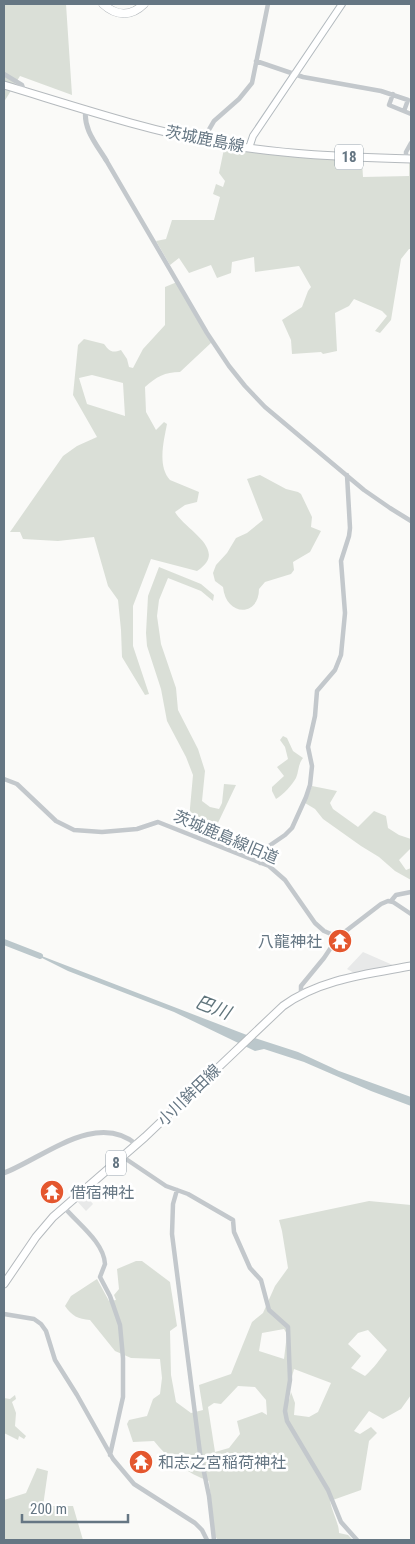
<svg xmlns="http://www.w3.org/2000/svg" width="415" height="1544" font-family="'Roboto Condensed','Noto Sans JP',sans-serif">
<rect width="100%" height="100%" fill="#fafaf8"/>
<path fill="#e8e9e9" d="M363 952 395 966 356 974 347 969Z
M84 1193 93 1204 86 1211 76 1200Z"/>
<path fill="#dadfd7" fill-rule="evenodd" d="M4 4H66L72 95 20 76 4 102Z
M224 149 335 160 362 161 363 177 409 176V162H411V249H409L401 259 391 320 380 333 375 331 387 316 382 311 354 299 349 306 335 313 337 351 323 354 321 352 292 354 291 340 282 320 302 307 308 291 311 287 299 266 255 272 254 257 232 262 231 273 217 278 211 265 189 273 179 258 170 265 156 241 166 239 172 220H214L220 197 213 194 216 184 223 187 225 181 219 173Z
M177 282 212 342 180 372C165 372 156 377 145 387L146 412 156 430 164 422 167 424C164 440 157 466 170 480L199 492 197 502 185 505 175 512C185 530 230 550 197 571L151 559 133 606V646L149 694 145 695 122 657 121 630 118 600 108 586 94 537 58 541 23 539 20 532H10L63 456 77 446 97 437 73 395 78 345 84 339 104 344C110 352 112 353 121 350L127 359 129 367 133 368 143 349 165 325V287ZM92 375 123 383 125 416 87 404 79 378Z
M260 475 286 489 298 492 301 494 312 517 311 527 321 531 310 552 293 562 294 570 291 574 265 582 259 589C259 617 226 617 223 587L215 581 213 573 216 565 227 553 236 538 247 533 263 520 247 479Z
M159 567 201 584 214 595 213 601 201 591 168 578 159 600 157 616 161 644 176 688 178 710 198 749 205 771 202 801 210 807 219 809 222 803 224 784 236 785 216 827C204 827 197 827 189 819L193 775 186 757 167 721 161 689 147 646 146 633 148 596Z
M283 736 287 738 293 751 303 758C298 764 299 771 296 778 292 785 283 795 276 799L272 791V787L284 776 277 767 288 759 285 747 280 740Z
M312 786 337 791 330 803 333 809 358 827 374 811 386 816 388 828 399 835 411 839V848L399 860 406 870 411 868V880L395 871 379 857 361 846 323 819 315 809 305 803Z
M369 1201 411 1205V1395L401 1409 383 1419 369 1411 354 1431 360 1434 371 1427 377 1433 369 1441 361 1490 330 1501C332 1512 339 1523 339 1533L348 1535 353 1540H218L215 1536 209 1481C188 1474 167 1458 154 1441L133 1442 127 1424 129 1420 147 1416 153 1399 160 1394 162 1378 160 1359 131 1358 115 1351 90 1320C78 1319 72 1316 65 1306L71 1296 97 1279 109 1301 116 1300 114 1295 119 1289 117 1269 136 1261H142L170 1282 177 1326 170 1331 171 1375 176 1402 191 1413 203 1410 199 1385 231 1374 252 1322 263 1313 275 1286 288 1268 282 1231 279 1220ZM284 1329 287 1334 284 1359 259 1351 262 1333ZM368 1330 387 1350C380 1359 374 1368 365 1376L351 1368 361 1356 348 1344 358 1333ZM294 1369 331 1383 318 1412 309 1417 294 1415 295 1403 291 1392 289 1400 286 1399ZM238 1386 255 1387 266 1400 267 1415 262 1412 237 1421 240 1434 229 1448 215 1452 208 1407 214 1403 221 1404Z
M15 1395 16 1399 12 1402 16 1413 15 1426 26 1436 24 1439 19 1436 18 1440 4 1433V1398L10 1399Z
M37 1468 48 1471 43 1506H73L83 1540H4V1500L26 1493Z"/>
<path fill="#bbc7cb" d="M26 950 252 1037 298 1052 339 1071 411 1097V1106L371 1091 304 1062 264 1049 255 1051 174 1012 68 971Z"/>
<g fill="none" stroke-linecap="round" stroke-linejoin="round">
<path stroke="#bbc7cb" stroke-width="6" d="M4 942 40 956"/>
<g stroke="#b3babf" stroke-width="8">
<path id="secondary" d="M249 148 253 136 342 4"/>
</g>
<g stroke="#b5babe" stroke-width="9">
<path id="primary" d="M4 85C74 106 145 130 217 143 282 155 346 157 411 159
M4 1284 36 1237 53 1217 145 1137 283 1006C320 979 368 974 411 966"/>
</g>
<g stroke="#b4b9bd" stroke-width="9">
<path id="motorway" d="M103 4C116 16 131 17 144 4"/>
</g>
<path stroke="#c3c8cc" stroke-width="4.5" d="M256 61 303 77 381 91 408 100 404 111
M4 74 22 85 24 91
M393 94 389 105 411 114
M203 140 214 121 239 99 252 83 268 4
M406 159V152L411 143
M106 160 207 333 229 366 245 386 265 407 364 490 390 508 411 521
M4 779 17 784 56 821 74 830 102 832 137 829 158 822 269 866 285 880 315 923 324 931 338 937
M260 863 266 848 285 835 292 828 306 797 310 785 312 766 308 747 315 716 317 691 335 670 341 655 345 613 341 561 349 536 350 528 347 475
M391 901 396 895 411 892
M301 995V986L324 958 338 937 381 904 388 901 393 902 411 914
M123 1157 166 1186 188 1194 233 1220 234 1232 250 1268 261 1280 269 1310 288 1327 290 1380 285 1411 287 1421 328 1490 341 1522 357 1540
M177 1190 173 1204 172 1234 200 1453 209 1496 214 1540
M64 1207C77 1223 104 1242 105 1264L100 1277 110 1296 120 1325 123 1358V1397L110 1455
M4 1314 34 1319 41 1324 46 1331 55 1360 77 1395 113 1459 134 1484 195 1523 202 1530 207 1540"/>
<path stroke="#c3c8cc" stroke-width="5" d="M86 109C82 128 97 145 106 160
M4 1173C43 1158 97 1110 137 1145"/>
<use href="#secondary" stroke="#fff" stroke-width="6"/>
<use href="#primary" stroke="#fff" stroke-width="7"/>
<use href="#motorway" stroke="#fff" stroke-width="8"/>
</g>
<defs>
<g id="temple-disc" transform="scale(1.25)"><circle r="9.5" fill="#e4572e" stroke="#fff"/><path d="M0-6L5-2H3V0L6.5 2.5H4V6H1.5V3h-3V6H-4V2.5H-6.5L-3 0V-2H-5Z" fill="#fff"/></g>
</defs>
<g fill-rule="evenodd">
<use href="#temple-disc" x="340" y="941"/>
<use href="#temple-disc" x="52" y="1192"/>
<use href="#temple-disc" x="141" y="1462"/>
</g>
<g text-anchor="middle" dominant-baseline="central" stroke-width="5" stroke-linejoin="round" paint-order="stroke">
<g fill="#fff" stroke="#939fa8" stroke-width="1">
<rect x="335" y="144.5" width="28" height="25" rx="4"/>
<rect x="106" y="1150.5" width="20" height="25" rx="4"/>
</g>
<g font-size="15" font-weight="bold" fill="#657683">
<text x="349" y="157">18</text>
<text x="116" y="1163">8</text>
</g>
<g font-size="16" fill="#657683" stroke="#fff">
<text transform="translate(205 139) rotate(11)">茨城鹿島線</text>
<text transform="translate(226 837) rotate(23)">茨城鹿島線旧道</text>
<text transform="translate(189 1095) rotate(-44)">小川鉾田線</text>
</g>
<g font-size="16" fill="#657683" stroke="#fff" text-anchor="start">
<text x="322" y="941" text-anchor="end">八龍神社</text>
<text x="70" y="1192">借宿神社</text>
<text x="158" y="1462">和志之宮稲荷神社</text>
</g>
<g font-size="18" font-style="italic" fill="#60757c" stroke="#fff">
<text transform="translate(213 1007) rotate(21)">巴川</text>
</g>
</g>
<rect width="415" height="1544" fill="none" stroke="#657683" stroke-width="10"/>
<path d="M22 1514v8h106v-8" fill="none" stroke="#657683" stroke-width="2.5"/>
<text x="30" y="1514" font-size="15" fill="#657683" stroke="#ffffff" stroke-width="4" paint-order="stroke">200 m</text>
</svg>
